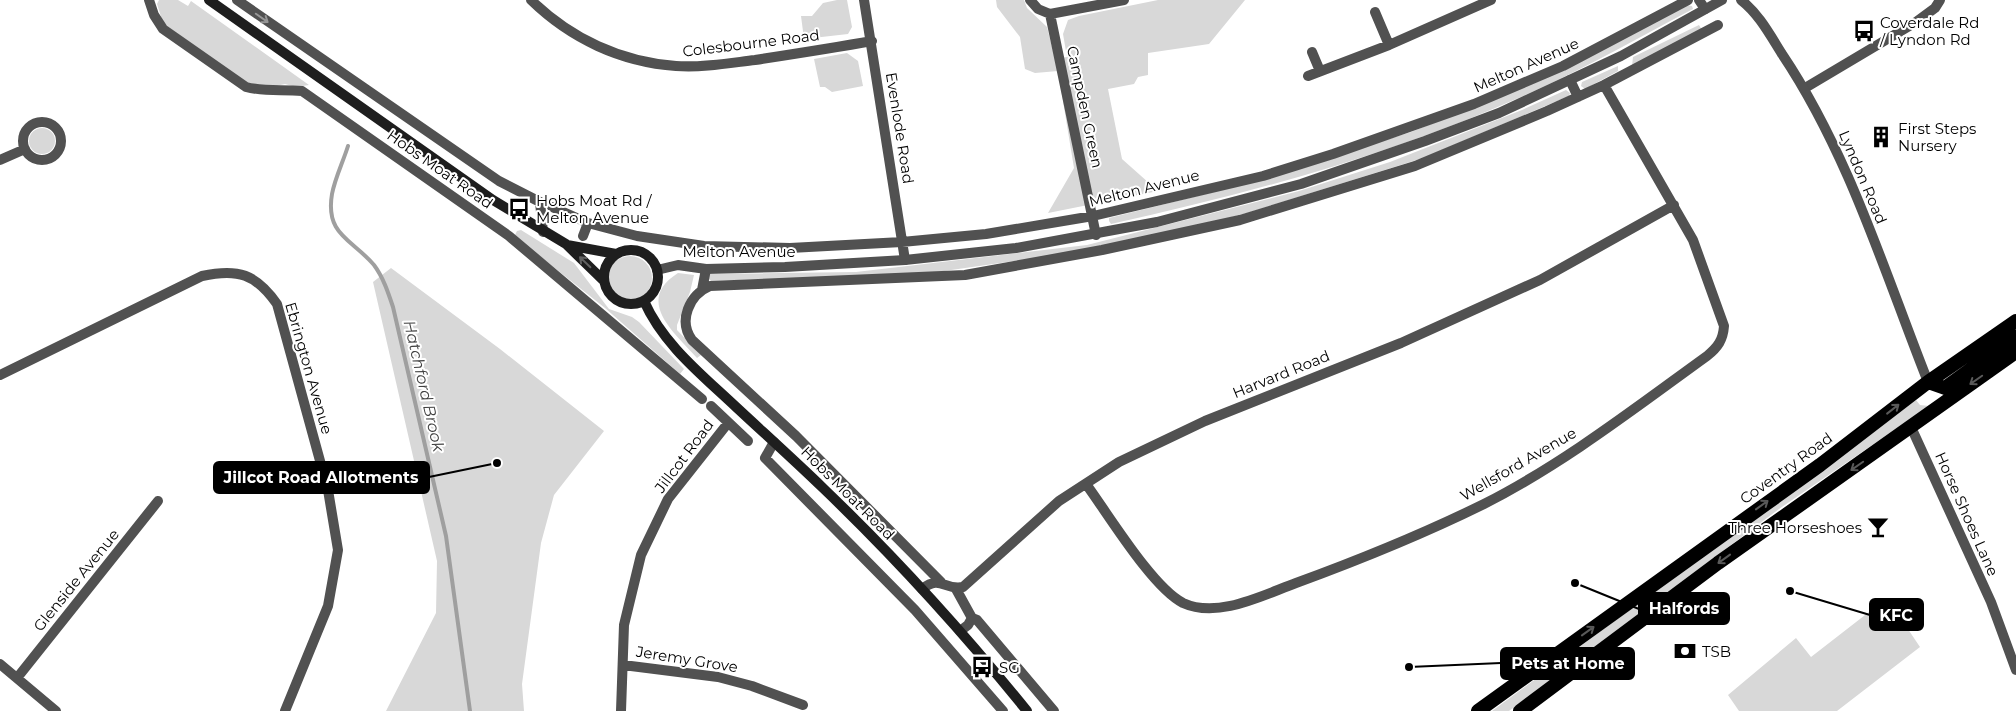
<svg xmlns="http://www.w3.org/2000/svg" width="2016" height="711" font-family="Montserrat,sans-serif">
<rect width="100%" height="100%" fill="#fff"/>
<path fill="#d8d8d8" d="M159 0H178L188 6 191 1 309 85 296 87 285 84 267 88 249 85 163 23 157 4Z
M837 0H847L852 27 848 34 804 39 801 16H812L823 3Z
M996 0H1024L1027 8 1047 27 1055 59 1067 57 1063 34 1068 20 1079 16 1158 0H1245L1209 44 1148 53V75L1138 77 1134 84 1108 89 1122 159 1158 191 1048 213 1074 168 1058 71 1035 73 1025 69 1020 37 997 7Z
M1686 5 1692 6 1693 9C1640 37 1587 67 1532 92 1397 153 1256 192 1111 224L1109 221V218L1254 182 1411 132 1487 102Z
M1699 25 1702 30 1632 66 1633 57Z
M847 53 858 61 863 86 832 92 825 87H820L814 59Z
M1618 66V71L1585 89 1581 86 1582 82Z
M1566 90 1570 93 1569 96 1423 158 1247 213 1181 230 1063 254 930 273 711 281 708 278 710 274 856 272 1087 245 1299 191 1390 162 1522 110Z
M29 141a13 13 0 1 1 26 0a13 13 0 1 1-26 0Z
M521 230 574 263 609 309 632 317 639 322 684 369 680 374 605 308 517 238 515 235 517 231Z
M608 278a22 22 0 1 1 44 0a22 22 0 1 1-44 0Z
M391 268 500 349 604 431 554 495 541 543 522 684 524 711H386L436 613 437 561 373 282Z
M678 273 694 275 690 292 677 325V330L701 355 697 358C675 333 634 301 678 273Z
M1916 400 1920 405 1929 406 1779 509 1509 711H1492Z
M1887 598 1920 647 1837 711H1739L1728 695 1796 638 1811 657Z"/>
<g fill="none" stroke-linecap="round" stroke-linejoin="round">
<path stroke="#9f9f9f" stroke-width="4" d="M348 146C343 162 335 178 332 194 325 235 352 239 374 265 383 277 388 292 393 307L446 536 470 711"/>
<path stroke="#515151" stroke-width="10" d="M149 0 154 15 163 29 246 87C265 92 283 89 302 91L509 236 702 399
M237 0 499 181 540 202 543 232
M531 0C571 39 621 62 676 66 702 68 730 63 755 60 794 54 833 48 872 41
M864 0 905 260
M1030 0 1038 9 1050 14 1124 0
M1699 0 1705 9
M1375 12 1389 45
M1050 14 1096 235
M1312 52 1320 71
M1308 76 1389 45 1491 0
M1570 80 1578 97
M1805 88 1916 22 1935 8 1940 0
M23 141a19 19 0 1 1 38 0a19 19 0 1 1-38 0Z
M0 160 25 149
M552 207 588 223
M583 236 588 223 637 236 704 246 790 248 902 242 986 234 1093 216 1263 176 1333 154 1474 104 1563 66 1688 0
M702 290 706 269
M0 375 202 276C238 268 256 274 277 304L328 490 338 550 328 606 285 711
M711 406 748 441
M1911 427 1991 602 2016 670
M774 442 765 458 915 610 1003 711
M1086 484C1108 514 1152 587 1183 603 1218 619 1263 595 1296 583 1359 560 1423 534 1484 504 1563 464 1635 408 1707 356 1718 347 1723 340 1724 326L1693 240 1604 85
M941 582 796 436 692 340C678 321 689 295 710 286L965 275 1102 250 1240 220 1415 166 1547 111 1604 85 1718 25
M922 589C941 574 944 591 963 587L1059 501 1119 462 1205 421 1401 343 1540 280 1674 205
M956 589 972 618 977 620 1054 711
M960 631 968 625 972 618
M0 664 56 711
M623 665 718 677 752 686 803 705
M17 678 158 501
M621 711 624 625 641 555 668 499 728 423"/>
<path stroke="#515151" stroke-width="10" d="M1741 0C1759 14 1770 35 1782 54 1849 154 1884 271 1928 382
M657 270 678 265 706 269 785 267 905 260 1016 248 1157 222 1301 184 1425 141 1499 113 1621 56 1722 0"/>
<path stroke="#1e1e1e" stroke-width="10" d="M209 0 493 200 566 244 604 281
M567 245 616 254
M604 277a27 27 0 1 1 54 0a27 27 0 1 1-54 0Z
M644 301C663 344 701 374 735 406 764 433 794 460 823 488 896 558 964 633 1027 711"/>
<path stroke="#000" stroke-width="14" d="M1928 382 1945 388 2016 337
M1478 711 1820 465 1928 382 2016 321
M1520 711 1718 563 2016 352"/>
</g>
<defs><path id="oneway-shaft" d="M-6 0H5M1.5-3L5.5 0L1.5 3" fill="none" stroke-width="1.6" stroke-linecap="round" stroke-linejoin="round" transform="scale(1.25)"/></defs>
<use stroke="#979797" href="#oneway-shaft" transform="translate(262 18) rotate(35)"/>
<use stroke="#626262" href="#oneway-shaft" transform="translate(585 262) rotate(-136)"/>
<g stroke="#595959">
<use href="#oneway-shaft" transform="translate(1976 380) rotate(145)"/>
<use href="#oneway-shaft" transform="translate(1893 409) rotate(-38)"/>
<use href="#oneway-shaft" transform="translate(1857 466) rotate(145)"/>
<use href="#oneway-shaft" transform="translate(1762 505) rotate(-36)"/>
<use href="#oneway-shaft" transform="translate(1724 559) rotate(144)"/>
<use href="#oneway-shaft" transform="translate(1588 631) rotate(-36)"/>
</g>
<defs>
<g id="bus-bare" transform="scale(1.725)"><path d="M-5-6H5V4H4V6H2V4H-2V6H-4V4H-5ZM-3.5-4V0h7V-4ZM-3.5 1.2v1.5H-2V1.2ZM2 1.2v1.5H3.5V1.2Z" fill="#000" stroke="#fff" stroke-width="2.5" paint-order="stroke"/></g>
<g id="building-bare" transform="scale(1.725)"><path d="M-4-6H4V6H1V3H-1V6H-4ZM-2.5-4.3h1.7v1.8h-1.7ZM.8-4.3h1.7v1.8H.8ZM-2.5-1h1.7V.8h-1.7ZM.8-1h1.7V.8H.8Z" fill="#000" stroke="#fff" stroke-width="2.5" paint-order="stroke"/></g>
<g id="bar-bare" transform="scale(1.725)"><path d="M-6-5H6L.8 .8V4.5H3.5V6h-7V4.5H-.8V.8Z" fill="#000" stroke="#fff" stroke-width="2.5" paint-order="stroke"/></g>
<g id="bank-bare" transform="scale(1.725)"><path d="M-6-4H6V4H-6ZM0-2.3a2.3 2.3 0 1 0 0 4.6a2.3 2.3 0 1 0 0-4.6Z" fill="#000" stroke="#fff" stroke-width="2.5" paint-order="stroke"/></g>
</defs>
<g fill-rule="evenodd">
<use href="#bus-bare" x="1864" y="31"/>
<use href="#building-bare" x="1881" y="137"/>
<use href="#bus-bare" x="519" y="209"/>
<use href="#bar-bare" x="1878" y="527"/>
<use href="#bank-bare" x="1685" y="651"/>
<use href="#bus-bare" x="982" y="667"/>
</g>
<g text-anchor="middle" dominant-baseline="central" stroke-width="4" stroke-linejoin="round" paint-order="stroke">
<g font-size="15" fill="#000" stroke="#fff" text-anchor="start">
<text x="1880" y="22">Coverdale Rd<tspan x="1880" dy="17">/ Lyndon Rd</tspan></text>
<text x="1898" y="128">First Steps<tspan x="1898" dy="17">Nursery</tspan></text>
<text x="536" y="200">Hobs Moat Rd /<tspan x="536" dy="17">Melton Avenue</tspan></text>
<text x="1862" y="527" text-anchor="end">Three Horseshoes</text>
<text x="1702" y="651">TSB</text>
<text x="999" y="667">SG</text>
</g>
<g font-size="15" fill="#000" stroke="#fff">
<text transform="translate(751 43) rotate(-7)">Colesbourne Road</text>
<text transform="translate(1526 65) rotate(-24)">Melton Avenue</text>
<text transform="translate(1085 107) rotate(78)">Campden Green</text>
<text transform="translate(900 128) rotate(81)">Evenlode Road</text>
<text transform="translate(440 169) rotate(35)">Hobs Moat Road</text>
<text transform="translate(1863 177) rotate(67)">Lyndon Road</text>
<text transform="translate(1144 188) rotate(-14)">Melton Avenue</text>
<text x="739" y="251">Melton Avenue</text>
<text transform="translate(309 368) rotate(74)">Ebrington Avenue</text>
<text transform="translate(1281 374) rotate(-22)">Harvard Road</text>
<text transform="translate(684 456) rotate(-53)">Jillcot Road</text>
<text transform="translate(1518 464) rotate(-30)">Wellsford Avenue</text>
<text transform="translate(1786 468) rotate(-36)">Coventry Road</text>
<text transform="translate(848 493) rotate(45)">Hobs Moat Road</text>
<text transform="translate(1967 514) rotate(66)">Horse Shoes Lane</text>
<text transform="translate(76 580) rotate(-51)">Glenside Avenue</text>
<text transform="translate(687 659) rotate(9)">Jeremy Grove</text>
</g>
<g font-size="16" font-style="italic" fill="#404040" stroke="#fff">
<text transform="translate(424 386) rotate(77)">Hatchford Brook</text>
</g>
</g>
<path fill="none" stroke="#000" stroke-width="2" d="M497 463L429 477M1575 583L1639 609M1790 591L1870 615M1409 667L1501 663"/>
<g fill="#000" stroke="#fff" stroke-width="2">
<circle cx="497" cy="463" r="5"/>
<circle cx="1575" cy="583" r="5"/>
<circle cx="1790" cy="591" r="5"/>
<circle cx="1409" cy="667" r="5"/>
</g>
<g fill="#000" stroke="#000" stroke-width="2">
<rect x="214" y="462" width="215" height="31" rx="5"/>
<rect x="1639" y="593" width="90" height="31" rx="5"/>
<rect x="1870" y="599" width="53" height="31" rx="5"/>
<rect x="1501" y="648" width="133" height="31" rx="5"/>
</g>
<g font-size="16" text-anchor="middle" font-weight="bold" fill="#fff">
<text x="321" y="483">Jillcot Road Allotments</text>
<text x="1684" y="614">Halfords</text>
<text x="1896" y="621">KFC</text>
<text x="1568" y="669">Pets at Home</text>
</g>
</svg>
